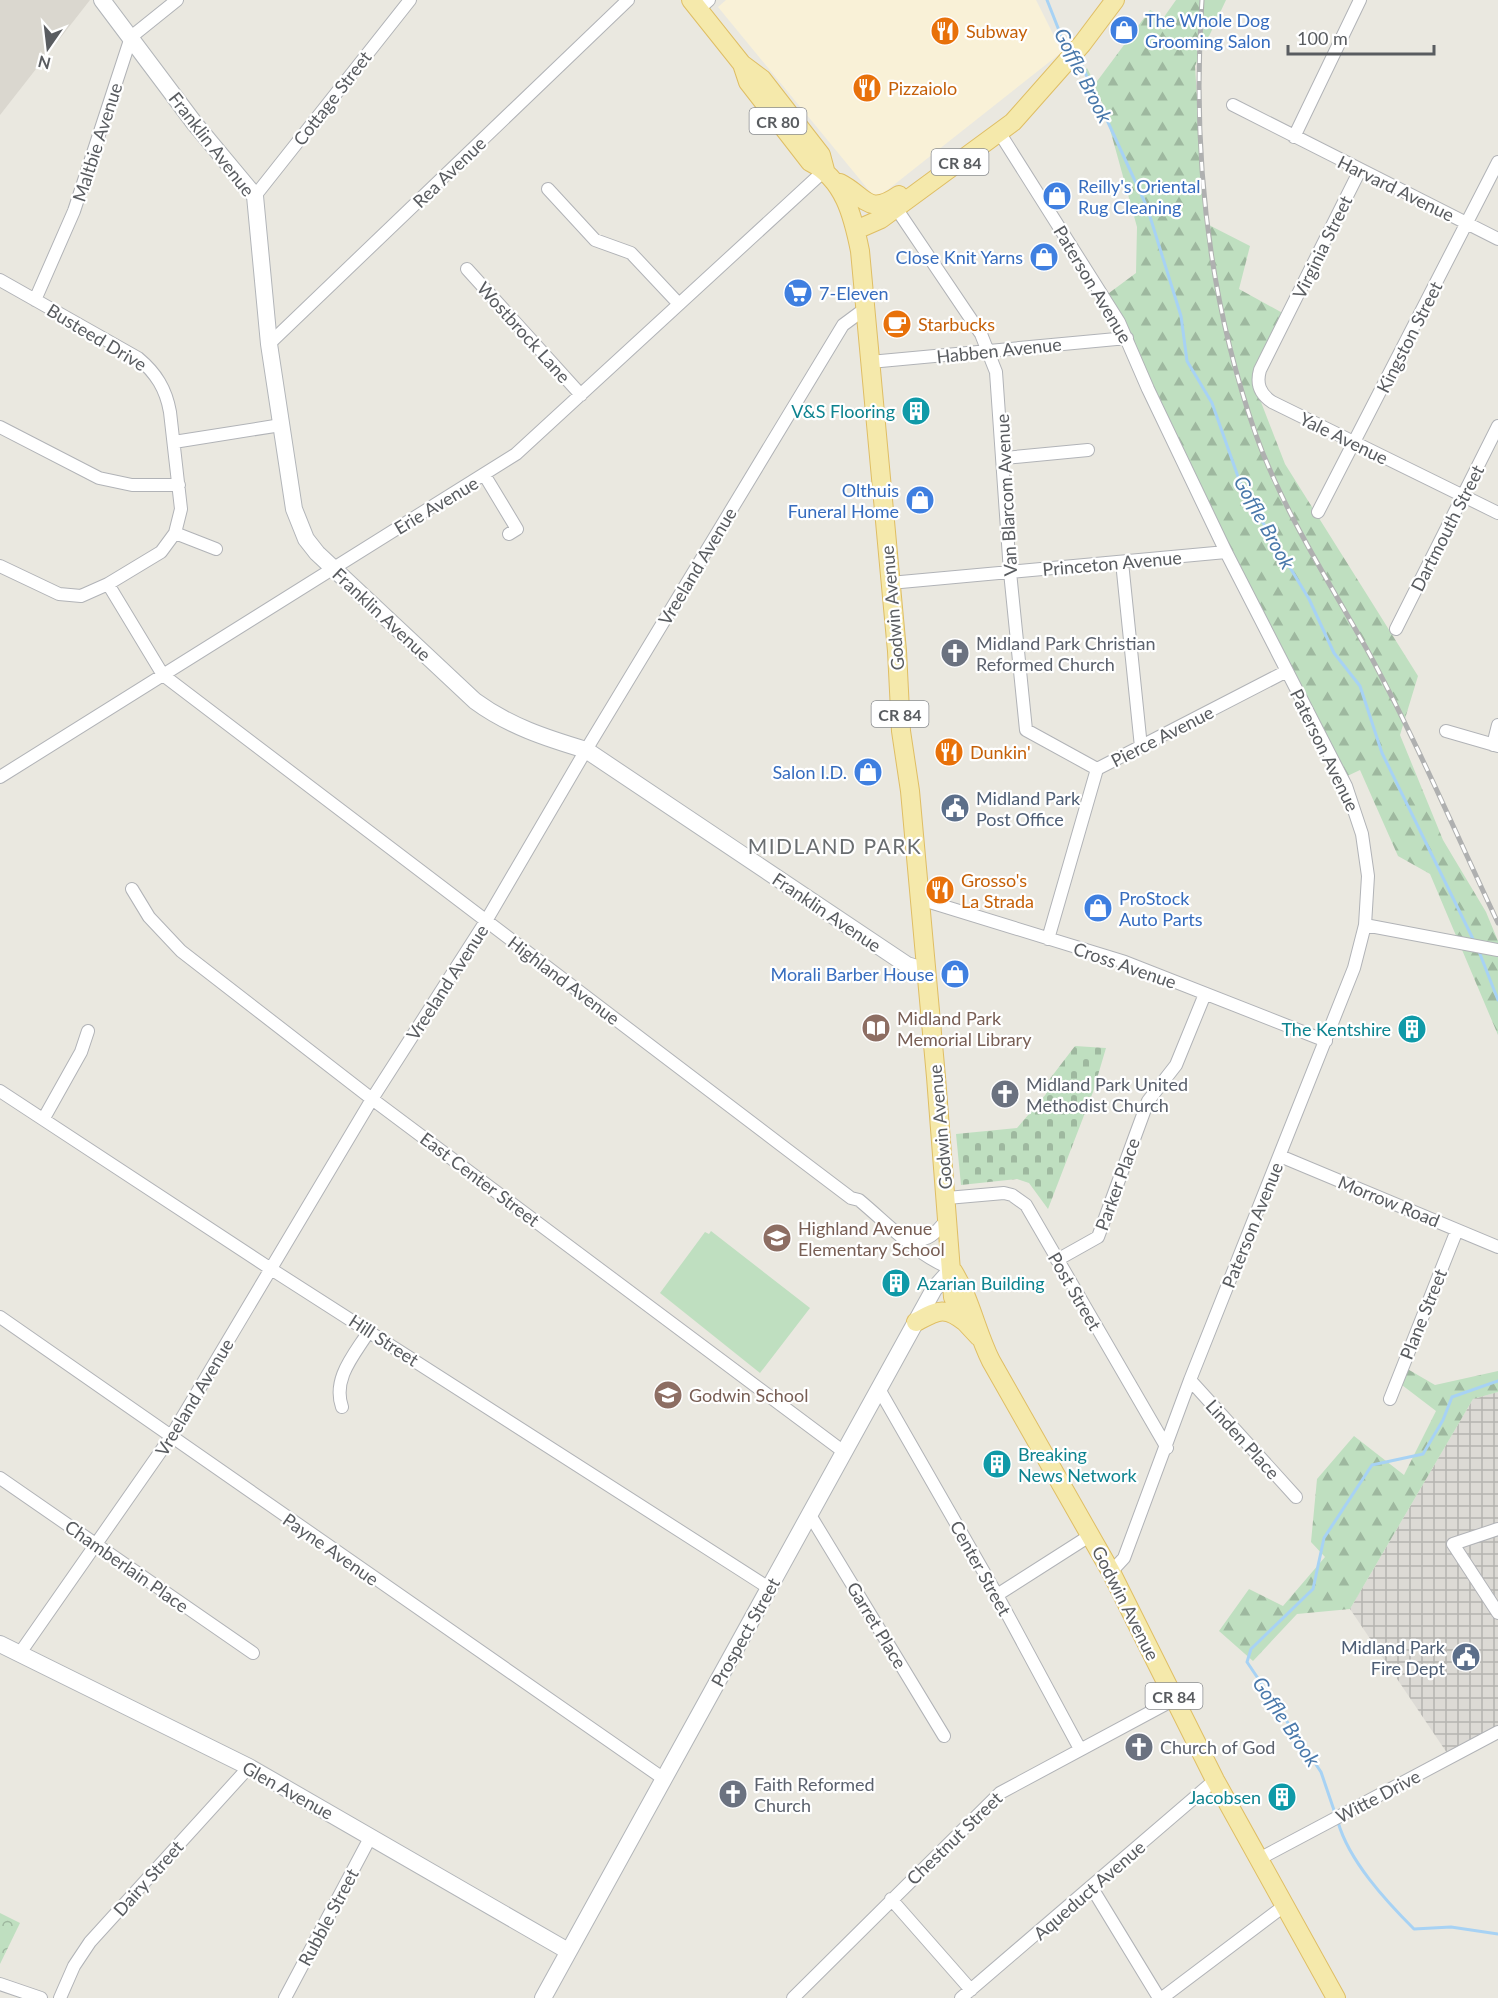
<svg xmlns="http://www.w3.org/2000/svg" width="1498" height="1998" font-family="Lato,sans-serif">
<defs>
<pattern id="industrial-grid" width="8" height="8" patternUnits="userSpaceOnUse" patternTransform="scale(1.5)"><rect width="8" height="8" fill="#dcdad5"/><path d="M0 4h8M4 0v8" fill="none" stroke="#b5b4b0"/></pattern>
<pattern id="forest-firs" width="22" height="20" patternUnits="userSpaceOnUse" patternTransform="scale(1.5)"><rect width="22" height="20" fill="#bfdfc0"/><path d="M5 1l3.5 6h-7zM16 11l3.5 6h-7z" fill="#9eb89f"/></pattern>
<pattern id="cemetery-stones" width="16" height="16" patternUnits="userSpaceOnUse" patternTransform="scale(1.5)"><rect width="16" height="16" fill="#bfdfc0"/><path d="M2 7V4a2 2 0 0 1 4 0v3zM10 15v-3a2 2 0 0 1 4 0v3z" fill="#9eb89f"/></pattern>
<pattern id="park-crowns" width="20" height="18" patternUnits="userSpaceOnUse" patternTransform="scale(1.5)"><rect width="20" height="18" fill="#bfdfc0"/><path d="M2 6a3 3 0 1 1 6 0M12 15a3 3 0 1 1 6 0" fill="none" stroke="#9eb89f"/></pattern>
</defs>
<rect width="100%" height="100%" fill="#eae8e0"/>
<path fill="#f9f1d7" d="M726 0H1036L1062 52 876 199 718 7Z"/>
<path fill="url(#industrial-grid)" d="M1498 1392V1727L1447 1753 1350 1609 1473 1399Z"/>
<path fill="#dad7cf" d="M0 0H90L0 115Z"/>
<path fill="#bfdfc0" d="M711 1231 810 1308 760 1373 660 1293 705 1232 709 1234Z"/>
<path fill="url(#forest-firs)" d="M1176 0H1226L1195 66 1205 223 1250 246 1239 289 1288 316 1254 384 1285 464 1418 676 1400 735 1443 840 1486 912 1498 941V1035L1430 874 1398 856 1360 770 1341 779 1105 296 1136 273 1137 227 1103 104 1084 72 1087 68 1095 84 1150 10 1164 17Z
M1404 1367 1435 1385 1498 1371V1392L1473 1399 1350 1609 1297 1614 1253 1661 1219 1631 1249 1589 1283 1606 1325 1557 1311 1542 1317 1479 1354 1436 1404 1475 1436 1411 1398 1382Z"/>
<path fill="url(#cemetery-stones)" d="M1075 1046 1106 1048 1093 1092 1048 1209 1029 1183 1017 1179 961 1185 956 1134 1017 1128 1046 1094 1049 1080Z"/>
<path fill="url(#park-crowns)" d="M0 1913 20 1923 0 1964Z"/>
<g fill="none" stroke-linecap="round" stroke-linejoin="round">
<path stroke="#a7d2f4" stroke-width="3" d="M1047 0 1062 38 1070 47
M1078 57 1147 207 1181 316 1187 361 1212 403 1242 488 1309 599 1334 653 1360 686 1382 753 1475 943
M1478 949 1498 1000
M1336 1816 1321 1772 1247 1662 1251 1649 1313 1589 1324 1538 1372 1465 1423 1454 1443 1420 1452 1397 1498 1381
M1338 1822C1349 1861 1386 1901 1414 1929L1451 1927 1498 1934"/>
<g stroke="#b1b3b7" stroke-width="14">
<path id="street" d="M699 9 709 0
M1233 105 1498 239
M999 132 1119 322 1148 389 1226 552 1346 786 1362 834 1368 876 1365 925 1354 968 1190 1380 1124 1558 1111 1572
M1294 137 1360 0
M1360 170 1260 370C1256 384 1260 394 1272 402L1498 513
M548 189 595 240 631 253 678 303
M255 196 410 0
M896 208 981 334 996 372 1010 572 1026 730 1097 769
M467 269 581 395
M0 280 138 358C156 373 166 389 170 412L181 509 175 533 161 552 108 584 81 596 59 594 0 566
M35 300 74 211 131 37 177 0
M269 344 628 0
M870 362 1127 338
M0 427 99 478 132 485H179
M174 442 281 425
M1004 458 1088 450
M485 476 517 529 509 534
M1318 512 1498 162
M175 533 216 549
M1122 562 1141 747
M890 583 1226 552
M108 584 163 675 781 1145 851 1198 859 1200C888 1224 916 1255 952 1269
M1396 629 1498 426
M1446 731 1498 746
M1493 745 1498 725
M0 777 516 454 825 170
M132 889 149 917 181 951 372 1099 844 1452
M920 899 1125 962 1326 1041
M1365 925 1498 950
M1048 939 1097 769 1287 671
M0 1091 271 1269 769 1588
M44 1118 81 1052 88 1031
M1280 1156 1498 1247
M947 1198 1004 1193 1012 1195 1026 1205 1167 1448
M908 1240C928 1243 936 1233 948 1218
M1057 1260 1098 1237 1148 1101 1176 1065 1205 994
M0 1317 664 1779
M1190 1380 1296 1497
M879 1389 997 1595 1080 1749
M1390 1399 1457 1230
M342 1407C332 1378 355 1354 369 1331
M0 1478 253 1653
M810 1515 944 1736
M1498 1529 1453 1544 1498 1613
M997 1595 1091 1535
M20 1653 170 1438 372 1099 486 921 586 750 843 325 866 308
M1259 1859 1498 1732
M1092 1888 1159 1998
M891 1899 971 1990
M0 1984 41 1998
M60 1998 74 1966 90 1942 249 1767
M285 1998 371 1836
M793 1998 1000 1793 1175 1699
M961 1998 1215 1780
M1162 1998 1284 1906"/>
</g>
<g stroke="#b2b5b9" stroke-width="18">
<path id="secondary" d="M102 0 195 124 255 196 269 344 294 509 306 539 317 553 475 701C509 726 546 738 586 750L907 965 926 971
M0 1644 249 1767 568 1951
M543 1998 934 1289 952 1269"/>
</g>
<g stroke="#dfbe64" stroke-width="20">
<path id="primary" d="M691 0 742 64 762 79 821 155 825 170
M742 64 748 82 810 162C844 179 853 216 860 251L897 651 901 731 910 791 936 1077 953 1297 965 1322 979 1337
M840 183C866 196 867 217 899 195
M856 230 881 219 1013 122 1082 44 1115 0
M953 1271C971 1300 976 1331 991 1361L1111 1572 1215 1780 1336 1998
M916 1322C937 1311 944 1305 965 1322"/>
</g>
<use href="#street" stroke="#fff" stroke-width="12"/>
<use href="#secondary" stroke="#fff" stroke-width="16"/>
<use href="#primary" stroke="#f5e9ab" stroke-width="18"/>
<g stroke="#afb0b0" stroke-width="5">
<path id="rail" d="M1202 0C1192 148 1207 295 1256 435 1284 513 1330 583 1370 655 1417 742 1456 834 1498 923"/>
</g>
<use href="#rail" stroke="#fff" stroke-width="3" stroke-dasharray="9" stroke-linecap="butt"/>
</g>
<defs>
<g id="shop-disc" transform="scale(1.5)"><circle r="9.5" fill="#3f7fe0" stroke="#fff"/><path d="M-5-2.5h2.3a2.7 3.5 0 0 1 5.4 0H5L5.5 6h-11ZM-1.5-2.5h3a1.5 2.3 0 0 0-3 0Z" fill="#fff"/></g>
<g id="restaurant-disc" transform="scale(1.5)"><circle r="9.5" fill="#e8710a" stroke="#fff"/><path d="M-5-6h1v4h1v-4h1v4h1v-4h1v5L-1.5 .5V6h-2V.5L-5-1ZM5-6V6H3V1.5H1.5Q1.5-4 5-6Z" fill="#fff"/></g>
<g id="supermarket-disc" transform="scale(1.5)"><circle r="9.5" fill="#3f7fe0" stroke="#fff"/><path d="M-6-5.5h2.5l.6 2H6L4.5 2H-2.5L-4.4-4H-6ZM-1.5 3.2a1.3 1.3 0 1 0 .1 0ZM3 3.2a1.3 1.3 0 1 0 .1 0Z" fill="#fff"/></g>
<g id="cafe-disc" transform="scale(1.5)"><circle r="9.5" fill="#e8710a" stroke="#fff"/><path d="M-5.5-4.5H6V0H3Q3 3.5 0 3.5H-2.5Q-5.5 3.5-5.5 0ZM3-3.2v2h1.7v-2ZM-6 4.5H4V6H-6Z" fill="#fff"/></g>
<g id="building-disc" transform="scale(1.5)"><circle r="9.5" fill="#0f9aa8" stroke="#fff"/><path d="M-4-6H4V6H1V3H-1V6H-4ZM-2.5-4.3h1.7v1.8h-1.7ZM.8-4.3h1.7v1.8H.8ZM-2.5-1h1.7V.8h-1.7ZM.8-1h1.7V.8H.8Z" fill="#fff"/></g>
<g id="church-disc" transform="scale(1.5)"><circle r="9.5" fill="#6b7280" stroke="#fff"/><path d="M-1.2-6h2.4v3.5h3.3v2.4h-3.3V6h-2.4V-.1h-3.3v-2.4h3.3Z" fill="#fff"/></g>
<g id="civic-disc" transform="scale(1.5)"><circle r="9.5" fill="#5c6f8a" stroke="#fff"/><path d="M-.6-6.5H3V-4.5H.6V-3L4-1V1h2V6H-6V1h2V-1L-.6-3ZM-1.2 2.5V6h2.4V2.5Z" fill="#fff"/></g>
<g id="library-disc" transform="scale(1.5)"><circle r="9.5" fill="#8d6e63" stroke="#fff"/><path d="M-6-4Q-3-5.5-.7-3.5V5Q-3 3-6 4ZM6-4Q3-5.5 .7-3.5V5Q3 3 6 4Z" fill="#fff"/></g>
<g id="school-disc" transform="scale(1.5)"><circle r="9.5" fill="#8d6e63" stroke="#fff"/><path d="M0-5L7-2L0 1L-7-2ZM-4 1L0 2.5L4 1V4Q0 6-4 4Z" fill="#fff"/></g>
</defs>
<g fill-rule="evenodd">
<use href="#shop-disc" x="1124" y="30"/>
<use href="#restaurant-disc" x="945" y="31"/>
<use href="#restaurant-disc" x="867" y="88"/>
<use href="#shop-disc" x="1057" y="196"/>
<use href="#shop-disc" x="1044" y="257"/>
<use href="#supermarket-disc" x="798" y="293"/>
<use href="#cafe-disc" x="897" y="324"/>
<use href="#building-disc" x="916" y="411"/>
<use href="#shop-disc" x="920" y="500"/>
<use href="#church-disc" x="955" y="653"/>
<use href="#restaurant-disc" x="949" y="752"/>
<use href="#shop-disc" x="868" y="772"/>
<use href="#civic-disc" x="955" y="808"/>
<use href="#restaurant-disc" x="940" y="890"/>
<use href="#shop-disc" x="1098" y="908"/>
<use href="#shop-disc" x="955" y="974"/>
<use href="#library-disc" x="876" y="1028"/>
<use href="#building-disc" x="1412" y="1029"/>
<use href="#church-disc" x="1005" y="1094"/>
<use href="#school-disc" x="777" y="1238"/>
<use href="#building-disc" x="896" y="1283"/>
<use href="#school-disc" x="668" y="1395"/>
<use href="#building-disc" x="997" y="1464"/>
<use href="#civic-disc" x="1466" y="1657"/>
<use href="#church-disc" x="1139" y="1747"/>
<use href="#church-disc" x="733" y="1794"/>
<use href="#building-disc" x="1282" y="1797"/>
</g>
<g text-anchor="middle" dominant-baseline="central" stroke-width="4.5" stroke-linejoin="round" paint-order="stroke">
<g fill="#fff" stroke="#8b8d90" stroke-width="1.5">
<rect x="749.5" y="108" width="57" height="26" rx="4.5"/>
<rect x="931.5" y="149" width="57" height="26" rx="4.5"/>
<rect x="871.5" y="701" width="57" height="26" rx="4.5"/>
<rect x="1145.5" y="1683" width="57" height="26" rx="4.5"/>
</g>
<g font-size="16" font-weight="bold" fill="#595c60">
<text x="778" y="121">CR 80</text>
<text x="960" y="162">CR 84</text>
<text x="900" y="714">CR 84</text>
<text x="1174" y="1696">CR 84</text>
</g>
<g font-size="18" fill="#366cbe" stroke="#fff" text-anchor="start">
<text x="1145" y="20">The Whole Dog<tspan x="1145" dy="21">Grooming Salon</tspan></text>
<text x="1078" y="186">Reilly's Oriental<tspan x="1078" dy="21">Rug Cleaning</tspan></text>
<text x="1023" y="257" text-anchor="end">Close Knit Yarns</text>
<text x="819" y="293">7-Eleven</text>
<text x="899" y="490" text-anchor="end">Olthuis<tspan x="899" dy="21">Funeral Home</tspan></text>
<text x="847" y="772" text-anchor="end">Salon I.D.</text>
<text x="1119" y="898">ProStock<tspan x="1119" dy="21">Auto Parts</tspan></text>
<text x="934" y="974" text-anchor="end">Morali Barber House</text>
</g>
<g font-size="18" fill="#c56008" stroke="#fff" text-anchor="start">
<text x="966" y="31">Subway</text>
<text x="888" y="88">Pizzaiolo</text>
<text x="918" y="324">Starbucks</text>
<text x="970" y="752">Dunkin'</text>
<text x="961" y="880">Grosso's<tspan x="961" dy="21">La Strada</tspan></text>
</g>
<g font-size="18" fill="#595c60" stroke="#fff">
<text transform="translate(332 98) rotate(-52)">Cottage Street</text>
<text transform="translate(97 142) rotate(-72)">Maltbie Avenue</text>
<text transform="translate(212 144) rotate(52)">Franklin Avenue</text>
<text transform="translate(449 172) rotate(-44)">Rea Avenue</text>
<text transform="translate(1396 188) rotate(26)">Harvard Avenue</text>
<text transform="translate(1322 247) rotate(-64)">Virginia Street</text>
<text transform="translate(1093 284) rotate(59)">Paterson Avenue</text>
<text transform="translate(524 332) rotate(48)">Wostbrock Lane</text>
<text transform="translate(97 337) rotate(31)">Busteed Drive</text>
<text transform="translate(1409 337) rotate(-63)">Kingston Street</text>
<text transform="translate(999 350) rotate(-6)">Habben Avenue</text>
<text transform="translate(1344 438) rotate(26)">Yale Avenue</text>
<text transform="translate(1006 495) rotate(-93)">Van Blarcom Avenue</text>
<text transform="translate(436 505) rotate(-31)">Erie Avenue</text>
<text transform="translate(1447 528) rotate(-63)">Dartmouth Street</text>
<text transform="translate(1112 563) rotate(-5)">Princeton Avenue</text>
<text transform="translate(697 566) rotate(-59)">Vreeland Avenue</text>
<text transform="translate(892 608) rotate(-95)">Godwin Avenue</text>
<text transform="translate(382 614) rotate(43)">Franklin Avenue</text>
<text transform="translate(1162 736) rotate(-27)">Pierce Avenue</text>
<text transform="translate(1325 750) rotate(64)">Paterson Avenue</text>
<text transform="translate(827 912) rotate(34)">Franklin Avenue</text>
<text transform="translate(1125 965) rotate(19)">Cross Avenue</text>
<text transform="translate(564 980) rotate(37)">Highland Avenue</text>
<text transform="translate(447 982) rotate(-57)">Vreeland Avenue</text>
<text transform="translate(940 1127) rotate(-95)">Godwin Avenue</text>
<text transform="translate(480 1179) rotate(37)">East Center Street</text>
<text transform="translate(1117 1184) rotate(-70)">Parker Place</text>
<text transform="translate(1389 1201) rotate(22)">Morrow Road</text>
<text transform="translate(1252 1225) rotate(-68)">Paterson Avenue</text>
<text transform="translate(1075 1291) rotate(60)">Post Street</text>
<text transform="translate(1423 1314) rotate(-68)">Plane Street</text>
<text transform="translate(384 1340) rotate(33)">Hill Street</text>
<text transform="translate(194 1397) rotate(-59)">Vreeland Avenue</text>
<text transform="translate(1243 1439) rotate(48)">Linden Place</text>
<text transform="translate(331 1549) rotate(35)">Payne Avenue</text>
<text transform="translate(127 1566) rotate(35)">Chamberlain Place</text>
<text transform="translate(981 1568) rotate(61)">Center Street</text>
<text transform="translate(1126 1603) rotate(63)">Godwin Avenue</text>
<text transform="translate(877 1625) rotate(59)">Garret Place</text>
<text transform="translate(745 1632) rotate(-61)">Prospect Street</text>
<text transform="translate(288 1790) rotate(29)">Glen Avenue</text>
<text transform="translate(1378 1796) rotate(-28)">Witte Drive</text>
<text transform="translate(954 1838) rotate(-44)">Chestnut Street</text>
<text transform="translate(148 1878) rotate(-48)">Dairy Street</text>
<text transform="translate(1089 1890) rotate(-41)">Aqueduct Avenue</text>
<text transform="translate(328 1917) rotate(-62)">Rubble Street</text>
</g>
<g font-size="18" fill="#0d838f" stroke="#fff" text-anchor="end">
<text x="895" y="411">V&amp;S Flooring</text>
<text x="1391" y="1029">The Kentshire</text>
<text x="917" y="1283" text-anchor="start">Azarian Building</text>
<text x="1018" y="1454" text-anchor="start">Breaking<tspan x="1018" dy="21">News Network</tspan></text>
<text x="1261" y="1797">Jacobsen</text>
</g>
<g font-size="18" fill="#5b616d" stroke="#fff" text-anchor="start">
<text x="976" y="643">Midland Park Christian<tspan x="976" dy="21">Reformed Church</tspan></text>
<text x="1026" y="1084">Midland Park United<tspan x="1026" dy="21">Methodist Church</tspan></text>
<text x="1160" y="1747">Church of God</text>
<text x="754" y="1784">Faith Reformed<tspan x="754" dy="21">Church</tspan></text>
</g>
<g font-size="18" fill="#4e5e75" stroke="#fff" text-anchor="start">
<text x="976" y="798">Midland Park<tspan x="976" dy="21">Post Office</tspan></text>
<text x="1445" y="1647" text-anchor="end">Midland Park<tspan x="1445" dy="21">Fire Dept</tspan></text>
</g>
<g font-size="18" fill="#785e54" stroke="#fff" text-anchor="start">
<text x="897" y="1018">Midland Park<tspan x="897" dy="21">Memorial Library</tspan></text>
<text x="798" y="1228">Highland Avenue<tspan x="798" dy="21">Elementary School</tspan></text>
<text x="689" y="1395">Godwin School</text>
</g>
<g font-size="20" font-style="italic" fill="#4a79ab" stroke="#fff">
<text transform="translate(1084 75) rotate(63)">Goffle Brook</text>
<text transform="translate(1265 522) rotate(61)">Goffle Brook</text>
<text transform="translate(1287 1721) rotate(56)">Goffle Brook</text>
</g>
<g font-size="21" letter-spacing="1.5" fill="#6a6e71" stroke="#fff">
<text x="835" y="845">MIDLAND PARK</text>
</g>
</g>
<g transform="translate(48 48) rotate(194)" stroke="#ffffff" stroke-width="4.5" paint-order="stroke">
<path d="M0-4.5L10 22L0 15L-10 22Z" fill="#595c60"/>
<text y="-9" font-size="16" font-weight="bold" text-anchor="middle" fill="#595c60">N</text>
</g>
<path d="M1288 45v9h146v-9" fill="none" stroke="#595c60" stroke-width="3"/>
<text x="1297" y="45" font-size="18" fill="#595c60" stroke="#ffffff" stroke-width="4.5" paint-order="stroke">100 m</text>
</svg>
